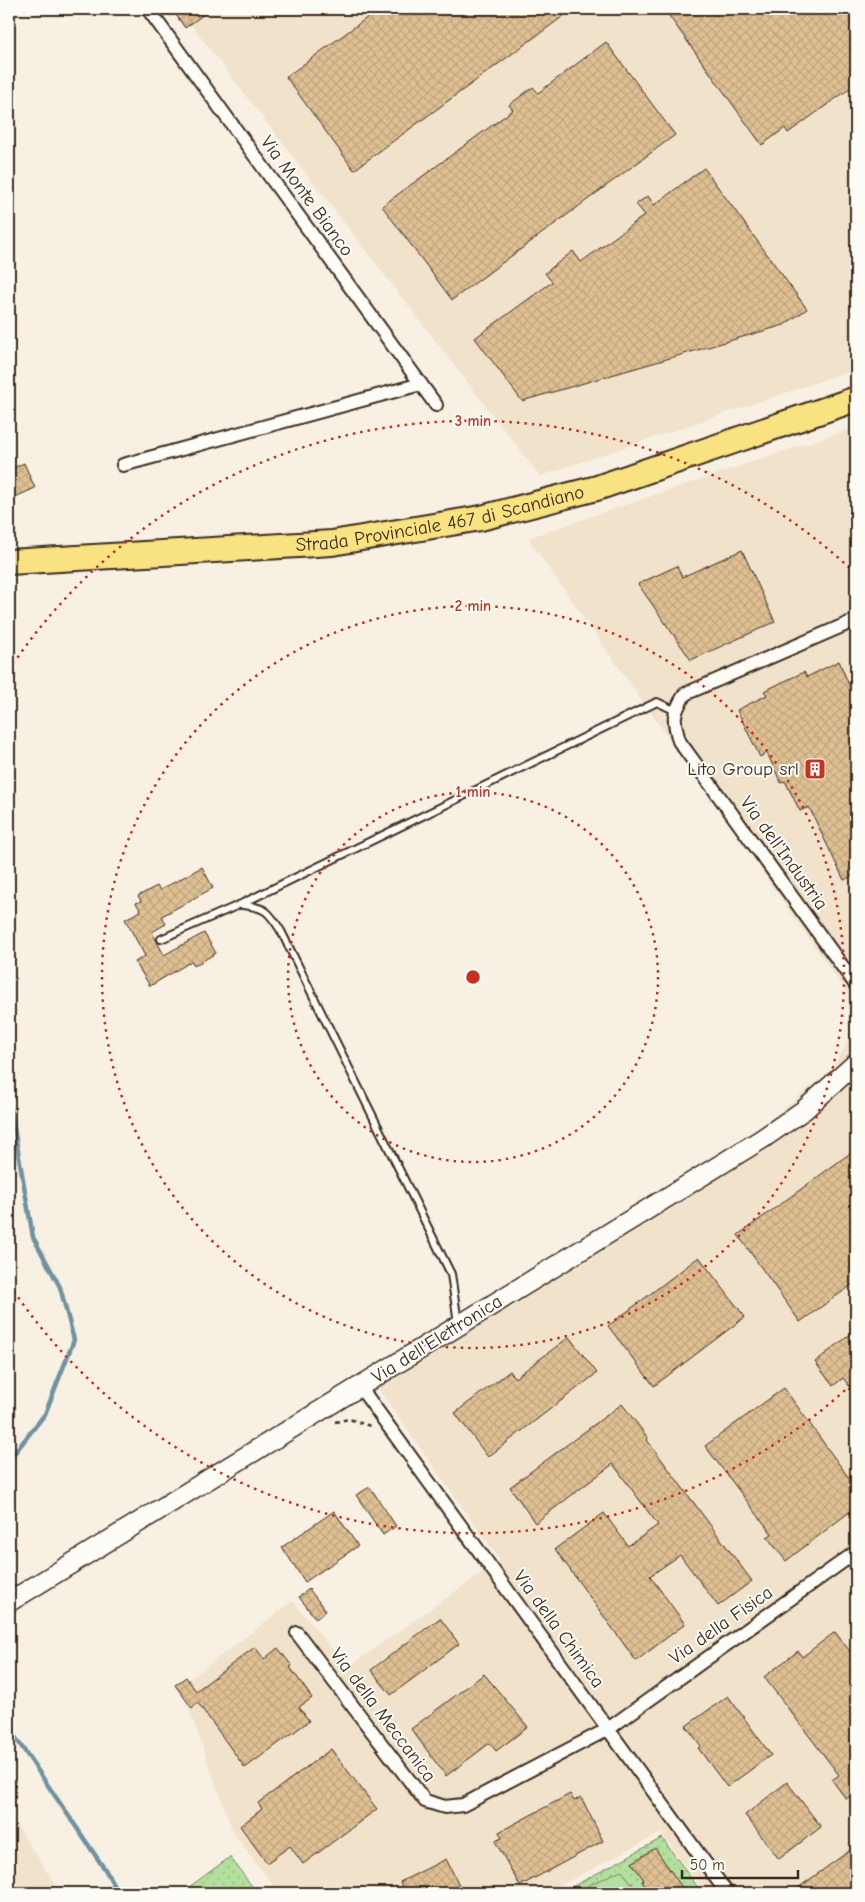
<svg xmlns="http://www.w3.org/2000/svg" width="865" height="1902" font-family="'Comic Neue',sans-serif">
<defs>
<pattern id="grass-dots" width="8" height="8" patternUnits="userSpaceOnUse" patternTransform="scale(1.25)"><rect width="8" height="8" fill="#b3e09e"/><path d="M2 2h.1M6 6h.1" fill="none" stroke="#9bc088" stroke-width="1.8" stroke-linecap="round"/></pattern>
<pattern id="building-cross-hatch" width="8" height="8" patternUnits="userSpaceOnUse" patternTransform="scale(1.25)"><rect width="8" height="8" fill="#dfc093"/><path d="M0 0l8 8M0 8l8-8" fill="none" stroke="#c0a57e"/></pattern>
</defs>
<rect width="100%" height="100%" fill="#f7f0e3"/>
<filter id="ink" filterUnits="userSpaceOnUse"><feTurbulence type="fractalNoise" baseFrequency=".02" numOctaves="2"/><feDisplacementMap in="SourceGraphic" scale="10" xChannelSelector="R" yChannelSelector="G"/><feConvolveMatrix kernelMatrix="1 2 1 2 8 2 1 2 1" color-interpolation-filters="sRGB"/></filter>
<g filter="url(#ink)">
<path fill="#f0e2cb" d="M179 9H856V369L540 476Z
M856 427V1893H705L661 1833 546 1893H279L234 1834 181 1686 293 1601 347 1668 500 1560 365 1370 761 1127 831 1071 849 1038 848 994 528 538Z
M9 1814 61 1893H9Z"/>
<path fill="url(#grass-dots)" stroke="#77855e" d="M662 1838 702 1893H561Z
M230 1857 257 1893H181Z"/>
<path fill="#b3e09e" stroke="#77855e" d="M621 1870 639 1893H573Z"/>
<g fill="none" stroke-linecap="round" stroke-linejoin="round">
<path stroke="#7092a0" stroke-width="4.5" d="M9 1100 33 1237 60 1287 74 1340 45 1414 9 1460
M9 1728 106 1871 118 1893"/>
</g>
<path fill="url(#building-cross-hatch)" stroke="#3b2a1e" d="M172 9H211L185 28Z
M379 9H573L354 170 286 77Z
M664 9H856V84L788 133 785 128 762 145Z
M606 42 675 135 452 300 382 206 513 110 509 105 533 87 538 93Z
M704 168 807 309 784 325 522 401 475 338 552 282 545 273 573 251 581 262 645 215 636 204 648 196 654 205Z
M24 463 35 488 9 500V470Z
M742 550 775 622 691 660 638 584 677 566 682 577Z
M839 661 856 702V874L844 880 809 807 800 811 785 781 781 783 767 753 760 757 737 710 767 695 764 691 804 672 807 677Z
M202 867 213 888 162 916 166 924 152 932 164 955 204 933 216 953 194 966 192 961 150 986 135 962 145 956 125 919 141 911 136 903 141 901 138 896 157 886 160 890Z
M856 1149V1282L800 1322 738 1235Z
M699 1257 745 1317 654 1386 608 1326Z
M856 1330V1395L843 1378 833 1386 815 1362Z
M569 1337 597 1373 488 1457 455 1413 510 1371 515 1378Z
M784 1388 849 1478 851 1477 856 1484V1507L786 1561 767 1537 772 1534 705 1446Z
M622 1404 648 1438 647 1440 752 1581 718 1606 680 1555 650 1576 685 1624 636 1661 555 1549 604 1513 628 1546 658 1525 613 1464 535 1523 510 1487Z
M370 1487 396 1526 383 1535 356 1495Z
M334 1511 358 1546 305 1582 282 1547Z
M309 1589 326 1611 316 1619 299 1597Z
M440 1618 459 1644 391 1695 371 1670Z
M835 1632 856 1659V1792L846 1799 832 1780 839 1775 764 1677 798 1651 802 1657Z
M255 1647 264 1659 278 1648 292 1666 290 1667 312 1698 299 1707 309 1721 245 1768 198 1703 192 1708 175 1685 186 1677 196 1691Z
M484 1674 528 1727 496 1751 490 1743 446 1776 411 1729Z
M728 1696 771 1755 727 1787 698 1748 701 1746 686 1726Z
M331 1749 377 1809 303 1864 290 1846 267 1863 240 1826 262 1809 258 1803Z
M787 1782 821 1827 779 1859 745 1815Z
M570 1794 574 1801 581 1797 603 1841 520 1886 495 1841 502 1838 499 1832Z
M856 1846V1893H791Z
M655 1848 676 1879 686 1893H651L642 1881 644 1880 632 1863Z
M446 1859 463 1893H406L400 1882Z"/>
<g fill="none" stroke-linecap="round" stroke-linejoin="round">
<g stroke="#3b2a1e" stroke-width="10">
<path id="lane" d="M242 905C266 907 269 912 281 931L451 1274 458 1323
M161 939 241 904 657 702 674 710"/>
</g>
<g stroke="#3b2a1e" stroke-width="16">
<path id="street" d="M148 9 436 405
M123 465 421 384
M856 620 685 694C672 715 673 718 679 741L856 985
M360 1387 727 1893
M297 1633 425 1801 445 1807 463 1805 608 1729 856 1552"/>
</g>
<g stroke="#3b2a1e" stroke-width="22">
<path id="secondary" d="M9 1602 762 1139 804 1110 856 1063"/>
</g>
<g stroke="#3b2a1e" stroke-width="28">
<g id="highway">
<path id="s1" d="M9 562 332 543 481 518 597 488 856 399"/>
</g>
</g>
<path stroke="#3b2a1e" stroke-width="2.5" stroke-dasharray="4 4" stroke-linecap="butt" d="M335 1422 349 1419 370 1426"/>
<use href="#lane" stroke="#fdfcf7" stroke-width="6"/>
<use href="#street" stroke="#fdfcf7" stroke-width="12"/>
<use href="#secondary" stroke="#fdfcf7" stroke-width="19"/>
<use href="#highway" stroke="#f8e281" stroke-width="24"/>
</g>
</g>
<g fill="none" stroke="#c8321e" stroke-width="2.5" stroke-dasharray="2.5 5">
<circle cx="473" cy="977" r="185"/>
<circle cx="473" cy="977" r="371"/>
<path d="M856 1380A556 556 0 0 1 9 1284M9 670A556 556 0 0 1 856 574"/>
</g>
<defs>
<g id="building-square" transform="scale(1.125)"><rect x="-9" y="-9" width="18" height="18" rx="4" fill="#c8321e" stroke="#fdfcf7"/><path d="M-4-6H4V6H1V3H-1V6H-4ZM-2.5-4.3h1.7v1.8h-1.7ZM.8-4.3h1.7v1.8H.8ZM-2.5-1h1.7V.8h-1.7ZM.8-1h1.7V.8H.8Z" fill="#fff"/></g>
</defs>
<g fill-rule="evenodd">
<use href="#building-square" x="815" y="769"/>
</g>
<g text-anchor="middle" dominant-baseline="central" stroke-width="4" stroke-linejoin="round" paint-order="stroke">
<g font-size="19" fill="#3b2a1e" stroke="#fdfcf7">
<text transform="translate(307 196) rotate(54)">Via Monte Bianco</text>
<text stroke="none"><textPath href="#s1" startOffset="434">Strada Provinciale 467 di Scandiano</textPath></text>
<text transform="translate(784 853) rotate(54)">Via dell'Industria</text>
<text transform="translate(437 1339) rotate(-32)">Via dell'Elettronica</text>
<text transform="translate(721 1625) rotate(-35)">Via della Fisica</text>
<text transform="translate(559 1629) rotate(54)">Via della Chimica</text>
<text transform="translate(383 1715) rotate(53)">Via della Meccanica</text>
</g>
<g font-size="19" fill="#3b2a1e" stroke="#fdfcf7" text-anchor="end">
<text x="799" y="769">Lito Group srl</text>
</g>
</g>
<circle cx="473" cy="977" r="8" fill="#c8321e" stroke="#fdfcf7" stroke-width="2.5"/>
<g font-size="15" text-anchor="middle" font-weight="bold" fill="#c8321e" stroke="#fdfcf7" stroke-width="4" stroke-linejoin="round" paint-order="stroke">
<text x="473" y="426">3 min</text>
<text x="473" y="611">2 min</text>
<text x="473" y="797">1 min</text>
</g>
<rect width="865" height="1902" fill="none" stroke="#fdfcf7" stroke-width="30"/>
<rect x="15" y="15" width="835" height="1872" fill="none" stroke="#3b2a1e" stroke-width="2" filter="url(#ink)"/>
<path d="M682 1870v8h116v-8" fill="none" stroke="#3b2a1e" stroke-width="2.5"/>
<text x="690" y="1870" font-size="15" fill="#3b2a1e" stroke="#fdfcf7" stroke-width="4" paint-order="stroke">50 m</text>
</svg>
